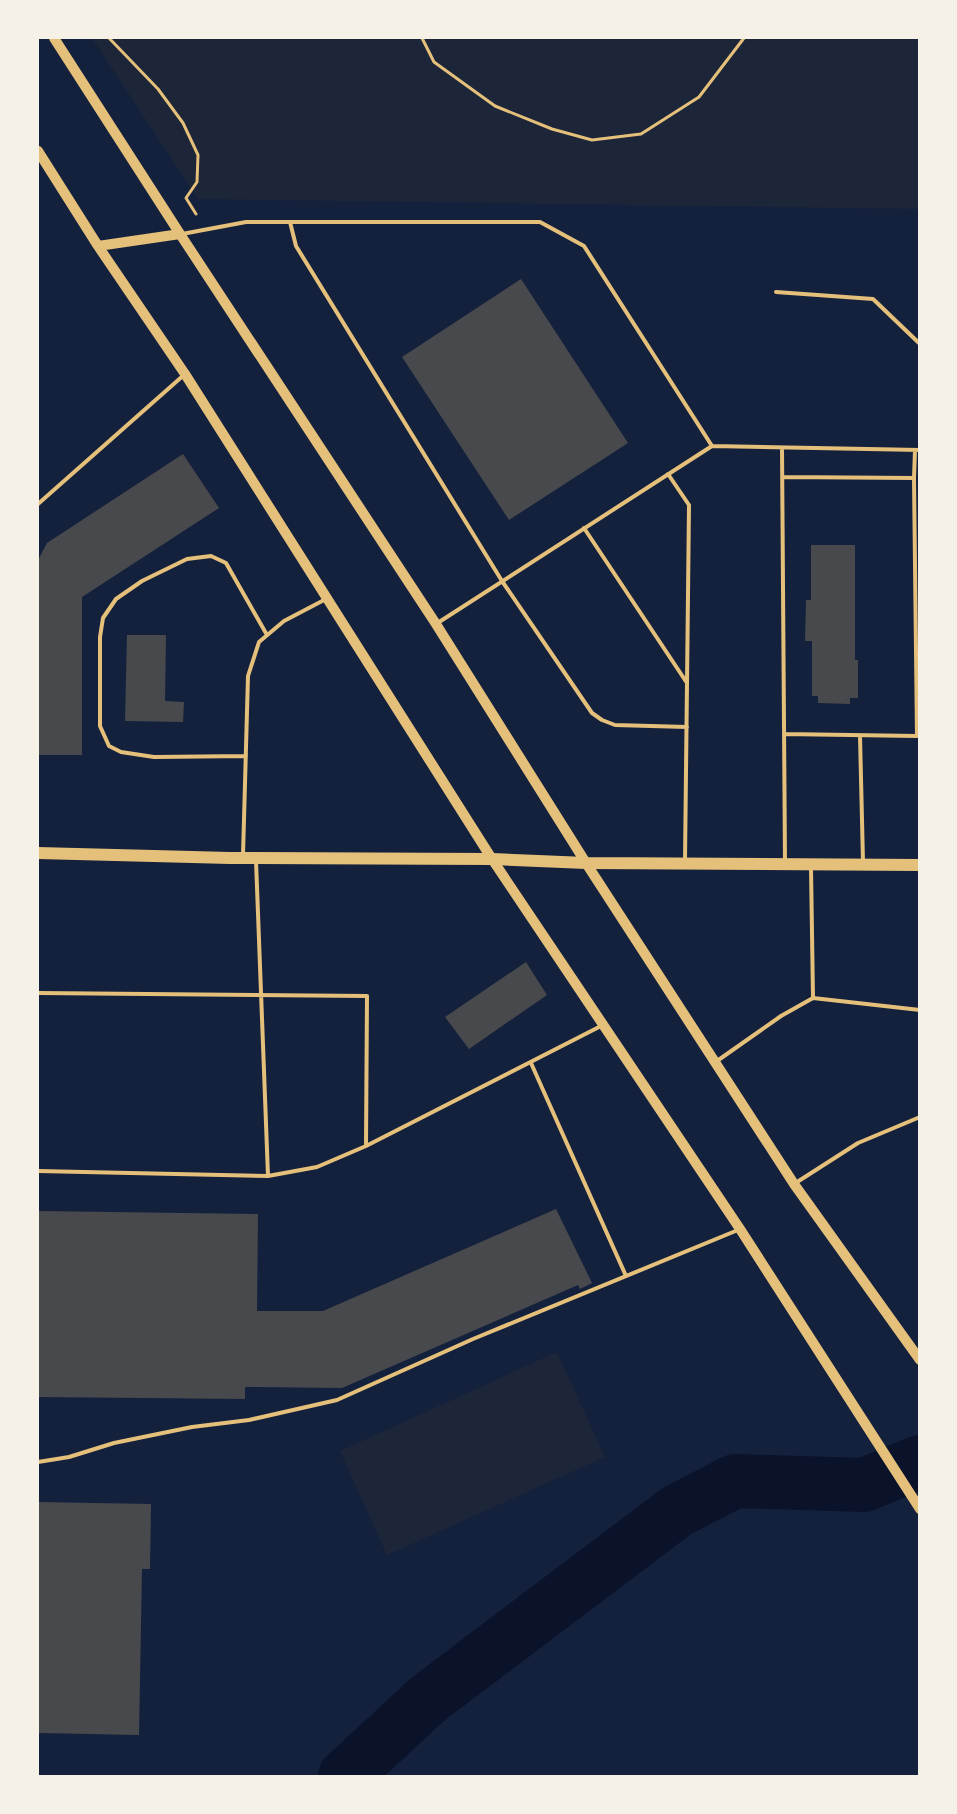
<svg xmlns="http://www.w3.org/2000/svg" width="957" height="1814" font-family="'Alegreya Sans',sans-serif">
<rect width="100%" height="100%" fill="#14213d"/>
<path fill="#1d2539" d="M92 38H919V209L198 199Z
M557 1352 605 1457 387 1555 340 1451Z"/>
<g fill="none" stroke-linecap="round" stroke-linejoin="round">
<path stroke="#0b132b" stroke-width="54" d="M345 1776 428 1699 677 1511 735 1481 864 1485 920 1462"/>
</g>
<path fill="#48494c" d="M521 279 628 443 509 520 402 357Z
M183 454 219 508 82 597V755H38V560L47 543Z
M811 545H855V660H858V698H850V704L818 703V696H812V641H805L806 600H811Z
M127 635H166L165 701 184 702 183 722 125 721Z
M526 962 547 995 469 1049 445 1017Z
M556 1209 592 1283 580 1289 578 1285 342 1388 245 1387V1399L38 1397V1211L258 1214 257 1311H323Z
M38 1502 151 1504 150 1569H142L139 1735 38 1733Z"/>
<g fill="none" stroke-linecap="round" stroke-linejoin="round">
<path stroke="#e5c07b" stroke-width="3" d="M109 38 158 89 183 123 198 155 197 182 186 198 196 214
M422 38 434 62 495 106 552 129 592 140 641 134 699 97 744 38"/>
<path stroke="#e5c07b" stroke-width="4" d="M290 222 296 246 502 581 592 713 602 720 615 725 687 727
M182 234 246 222H540L584 246 712 446 920 450
M776 292 873 299 920 344
M782 448 785 862
M668 474 689 505 685 861
M783 477 914 478 917 736 784 734
M914 478 915 450
M38 504 185 374
M584 528 687 683
M436 624 712 446
M860 736 863 862
M246 756 154 757 121 752 109 746 100 726V637L103 618 116 599 142 581 187 559 211 556 226 563 267 635
M243 855 248 676 259 642 284 621 326 599
M256 861 268 1176 317 1167 366 1146 601 1026
M811 868 813 998
M38 993 367 996 366 1146
M717 1061 781 1016 813 998 920 1010
M531 1063 626 1276
M38 1171 268 1176
M794 1184 858 1143 920 1117
M38 1462 69 1457 114 1443 192 1427 249 1420 337 1400 473 1339 738 1230"/>
<path stroke="#e5c07b" stroke-width="10" d="M54 38 180 234 436 624 586 863 794 1184 920 1360
M38 151 98 246 185 374 492 859 740 1229 920 1509
M98 246 180 234"/>
<path stroke="#e5c07b" stroke-width="12" d="M38 853 230 858 492 859 586 863 920 865"/>
</g>
<rect width="957" height="1814" fill="none" stroke="#f6f1e7" stroke-width="78"/>
</svg>
